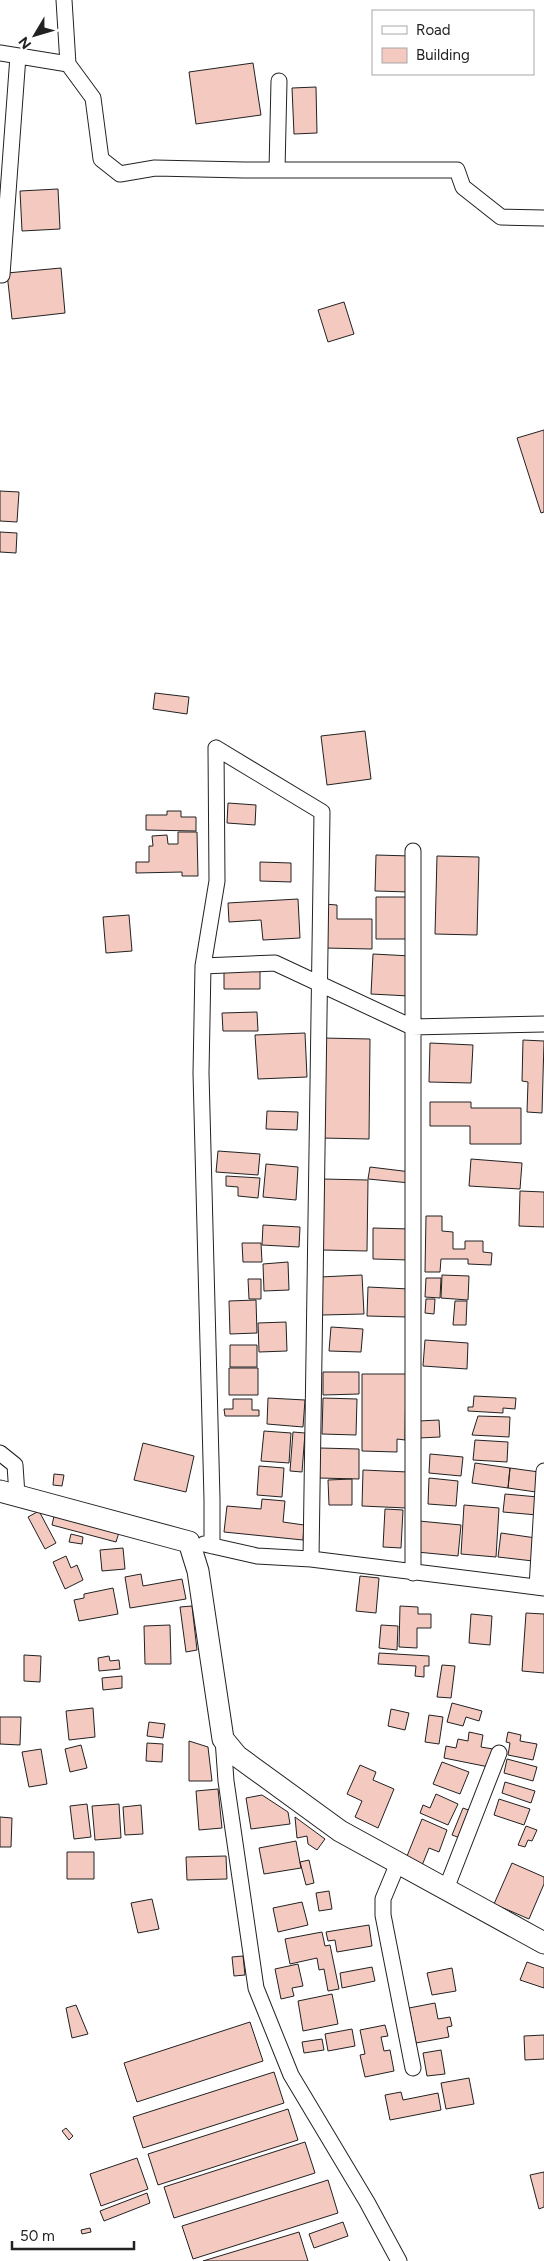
<svg xmlns="http://www.w3.org/2000/svg" width="544" height="2261" font-family="Figtree,sans-serif">
<rect width="100%" height="100%" fill="#fff"/>
<path fill="#f3c9c0" stroke="#222" d="M253 63 261 115 196 124 189 72Z
M316 87 317 133 294 134 292 88Z
M58 189 60 229 22 231 20 191Z
M61 268 65 313 12 319 7 273Z
M344 302 354 334 328 342 318 310Z
M544 430V512L541 513 517 438Z
M0 491 19 492 17 522 0 521Z
M0 532 17 533 16 553 0 552Z
M155 693 189 697 187 714 153 709Z
M365 731 371 779 327 785 321 736Z
M228 803 256 805 255 825 227 823Z
M167 811H181V817H196V831L146 830V815H167Z
M178 832H197L198 876H182V872L136 873V862H149V846H153L152 836 167 835 168 844H178Z
M376 855 411 856 410 892 375 891Z
M437 856 479 857 477 935 435 934Z
M260 862 291 863V882L260 881Z
M376 897H409V939H376Z
M298 899 300 938 263 940 261 920 229 922 228 903Z
M324 904 337 905V919H372V949L324 948Z
M129 915 132 951 106 953 103 917Z
M373 954 411 956 409 996 371 994Z
M224 971H260V989H224Z
M257 1012 258 1031H223L222 1013Z
M305 1033 307 1077 258 1079 255 1035Z
M322 1038 370 1039 369 1139 321 1138Z
M523 1040 544 1041 542 1113 527 1112 528 1082 522 1081Z
M430 1043 473 1045 471 1083 429 1082Z
M430 1102H471V1108H521V1144H470V1126H430Z
M267 1111 298 1112 297 1130 266 1129Z
M218 1151 260 1154 258 1175 216 1172Z
M471 1159 522 1163 520 1189 469 1186Z
M266 1164 298 1167 296 1200 263 1197Z
M370 1167 411 1172 410 1183 368 1179Z
M226 1176 260 1178 258 1198 238 1196V1187L226 1186Z
M322 1179 368 1180 367 1251 322 1250Z
M520 1191 544 1192V1227L519 1226Z
M426 1216H442V1231L453 1232V1249H465V1241H483V1252L492 1253 491 1265 468 1264V1259H441L440 1272H425Z
M263 1225 300 1227 299 1247 262 1245Z
M373 1228 410 1229V1260L373 1259Z
M242 1243H261L262 1262H243Z
M288 1262 289 1290 264 1291 263 1264Z
M362 1275 364 1314 322 1315 320 1277Z
M442 1275 469 1276 468 1300 441 1298Z
M426 1278H441L440 1298 425 1297Z
M248 1279H261V1299H249Z
M368 1287 409 1289 408 1317 367 1316Z
M426 1299H435L434 1314 425 1313Z
M256 1300 257 1333 230 1334 229 1301Z
M455 1301H467L466 1325H453Z
M286 1322 287 1351 259 1352 258 1323Z
M331 1327 363 1329 361 1352 329 1351Z
M425 1340 468 1343 467 1369 423 1366Z
M230 1345H257V1367H230Z
M229 1368H258V1395H229Z
M323 1372H359V1394L323 1395Z
M362 1374H406L405 1440 397 1439V1452L362 1451Z
M474 1396 516 1398 515 1409 503 1408V1413L468 1411V1407H473Z
M268 1398 305 1400 303 1427 267 1424Z
M323 1398 357 1399 356 1435 322 1434Z
M233 1399H252V1410H259V1416H225L224 1409H233Z
M478 1416 510 1417 509 1437 472 1435Z
M439 1420 440 1437 419 1438V1421Z
M264 1431 291 1433 289 1463 261 1461Z
M293 1432 305 1433 302 1472 290 1471Z
M475 1440 508 1442 507 1462 473 1460Z
M143 1443 194 1456 186 1492 134 1480Z
M320 1448 359 1449V1479L319 1478Z
M430 1454 463 1457 461 1476 429 1473Z
M475 1463 510 1468 508 1488 472 1483Z
M259 1466 284 1468 282 1497 257 1495Z
M510 1468 539 1472 536 1492 508 1488Z
M363 1470 408 1472 406 1508 362 1506Z
M54 1474 64 1475 62 1486 53 1485Z
M429 1478 458 1481 456 1506 428 1504Z
M352 1479V1505H329L328 1480Z
M505 1494 538 1497 537 1515 503 1512Z
M262 1499 285 1501 283 1522 304 1525 303 1540 224 1532 227 1506 261 1509Z
M464 1505 499 1508 496 1557 461 1554Z
M385 1509 403 1510 401 1548 383 1547Z
M39 1511 56 1543 45 1549 28 1517Z
M55 1512 120 1529 116 1542 52 1525Z
M419 1521 461 1525 458 1556 417 1552Z
M501 1533 536 1538 533 1561 498 1557Z
M71 1534 83 1537 82 1544 69 1542Z
M123 1548 125 1569 102 1571 100 1550Z
M66 1556 71 1568 77 1565 83 1580 65 1589 53 1562Z
M141 1574 143 1586 182 1579 186 1599 130 1608 125 1577Z
M360 1576 379 1578 376 1613 356 1611Z
M113 1588 118 1614 79 1621 74 1600 84 1598V1594Z
M192 1606 197 1650 186 1652 180 1607Z
M400 1606 418 1607V1614H431V1628H417V1648L399 1647Z
M526 1613 544 1614V1673L522 1671Z
M471 1614 492 1616 490 1645 469 1643Z
M170 1625 171 1664H145L144 1626Z
M381 1625 398 1626 397 1650 379 1648Z
M379 1653 429 1656V1666H424V1677L415 1676 416 1666 378 1664Z
M24 1655 41 1656 40 1682 24 1681Z
M109 1656 110 1661 119 1660 120 1669 99 1671 98 1658Z
M442 1665 455 1666 451 1698 437 1697Z
M122 1676V1688L103 1690 102 1678Z
M452 1703 482 1711 479 1721 466 1717 463 1726 447 1722Z
M93 1708 95 1737 69 1740 66 1711Z
M391 1709 409 1713 405 1730 388 1726Z
M429 1715 443 1717 439 1744 425 1742Z
M0 1717H21L20 1745 0 1744Z
M149 1722 165 1724 163 1738 147 1736Z
M469 1732 483 1735 481 1747 493 1749 489 1767 444 1758 446 1746 456 1748 458 1739 468 1741Z
M508 1732 521 1735 520 1741 537 1744 533 1760 508 1755 510 1743 506 1742Z
M189 1741 208 1747 212 1781H189Z
M147 1743 163 1744 162 1762 146 1761Z
M81 1745 87 1768 70 1772 65 1749Z
M41 1749 47 1784 29 1787 22 1752Z
M507 1759 537 1767 533 1781 504 1773Z
M442 1762 469 1772 460 1794 433 1784Z
M360 1765 376 1772 373 1780 394 1789 378 1828 355 1817 362 1801 347 1794Z
M505 1782 535 1791 531 1803 502 1793Z
M218 1789 222 1828 199 1830 196 1791Z
M436 1794 458 1804 448 1825 420 1813 423 1805 430 1808Z
M262 1795 288 1812 290 1824 251 1829 246 1798Z
M499 1799 530 1809 524 1825 494 1815Z
M87 1804 91 1837 74 1839 70 1806Z
M119 1804 121 1838 95 1840 92 1806Z
M141 1805 143 1834 125 1835 123 1807Z
M463 1808 471 1811 460 1838 452 1835Z
M0 1817 12 1818 11 1847H0Z
M295 1817 325 1839 317 1850 308 1844 307 1836 297 1838Z
M422 1819 447 1830 439 1852 429 1848 421 1868 405 1861Z
M526 1826 537 1830 532 1841 528 1840 525 1847 518 1845Z
M296 1841 301 1868 264 1874 259 1848Z
M67 1852H94V1879H67Z
M226 1856 227 1879 187 1880 186 1857Z
M309 1860 314 1883 306 1885 300 1862Z
M512 1863 544 1877V1884L529 1919 494 1904Z
M329 1891 332 1909 319 1911 316 1893Z
M152 1899 159 1929 138 1933 131 1903Z
M302 1902 308 1925 278 1932 273 1908Z
M369 1925 372 1946 337 1952 335 1940 328 1941 326 1932Z
M322 1932 325 1946 330 1945 339 1989 328 1991 324 1969 319 1970 317 1958 290 1964 285 1939Z
M243 1956 245 1975 234 1976 232 1957Z
M527 1962 544 1968V1988L520 1980Z
M298 1964 303 1986 292 1988 294 1996 281 1999 275 1969Z
M372 1967 375 1981 342 1988 340 1973Z
M452 1968 456 1991 432 1995 427 1973Z
M332 1994 338 2024 303 2031 298 2001Z
M435 2003 438 2019 450 2017 452 2026 447 2027 449 2037 416 2043 409 2008Z
M76 2005 88 2034 72 2038 66 2008Z
M250 2022 263 2061 137 2102 124 2063Z
M385 2025 388 2036 381 2037 384 2051 390 2050 394 2071 365 2077 360 2055 365 2054 360 2030Z
M352 2029 355 2046 328 2051 325 2034Z
M544 2035V2059L525 2060 524 2036Z
M322 2039 324 2050 304 2053 302 2042Z
M441 2050 445 2074 427 2076 423 2053Z
M274 2072 284 2103 143 2148 133 2117Z
M469 2078 474 2104 446 2109 441 2083Z
M401 2092 403 2100 438 2093 441 2110 390 2120 385 2095Z
M288 2109 298 2140 158 2185 148 2154Z
M66 2128 73 2136 69 2140 62 2131Z
M305 2142 315 2173 174 2218 164 2187Z
M137 2158 148 2189 101 2206 90 2174Z
M544 2172V2207L539 2209 530 2175Z
M328 2180 338 2213 193 2259 182 2226Z
M147 2193 150 2203 104 2221 100 2211Z
M343 2222 348 2236 314 2248 309 2234Z
M90 2228 91 2232 82 2234 81 2230Z
M299 2232 308 2261H203Z"/>
<g fill="none" stroke-linecap="round" stroke-linejoin="round">
<g stroke="#222" stroke-width="17">
<path id="street" d="M64 0 68 64
M0 53 68 64 93 98 101 159 120 174 155 168 244 170H457L463 187 501 217 544 218
M277 170 279 81
M2 275 18 56
M216 748 322 812 311 1559
M203 966 275 963 412 1027 544 1024
M0 1453 15 1465 17 1495
M204 1544 257 1556 311 1559 544 1588
M212 1546V1499L201 1073 203 966 217 881 216 748
M413 1573V851
M537 1587 544 1471
M223 1739 226 1781 256 1988 291 2075 367 2202 399 2261
M398 1863 383 1899V1915L413 2068
M446 1889 499 1753"/>
</g>
<g stroke="#222" stroke-width="23">
<path id="secondary" d="M0 1491 189 1542 198 1571 223 1739 237 1756 340 1831 544 1943"/>
</g>
<use href="#street" stroke="#fff" stroke-width="15"/>
<use href="#secondary" stroke="#fff" stroke-width="21"/>
</g>
<rect x="372" y="10" width="162" height="65" fill="#ffffff" stroke="#a7a7a7"/>
<rect x="382" y="26" width="25" height="8" fill="#ffffff" stroke="#a7a7a7"/>
<text x="416" y="35" font-size="15" fill="#222222">Road</text>
<rect x="382" y="48" width="25" height="15" fill="#f3c9c0" stroke="#a7a7a7"/>
<text x="416" y="60" font-size="15" fill="#222222">Building</text>
<g transform="translate(35 35) rotate(232)" stroke="#ffffff" stroke-width="4" paint-order="stroke">
<path d="M0-4L9 19L0 12L-9 19Z" fill="#222222"/>
<text y="-8" font-size="14" font-weight="bold" text-anchor="middle" fill="#222222">N</text>
</g>
<path d="M12 2241v8h122v-8" fill="none" stroke="#222222" stroke-width="2.5"/>
<text x="20" y="2241" font-size="15" fill="#222222" stroke="#ffffff" stroke-width="4" paint-order="stroke">50 m</text>
</svg>
